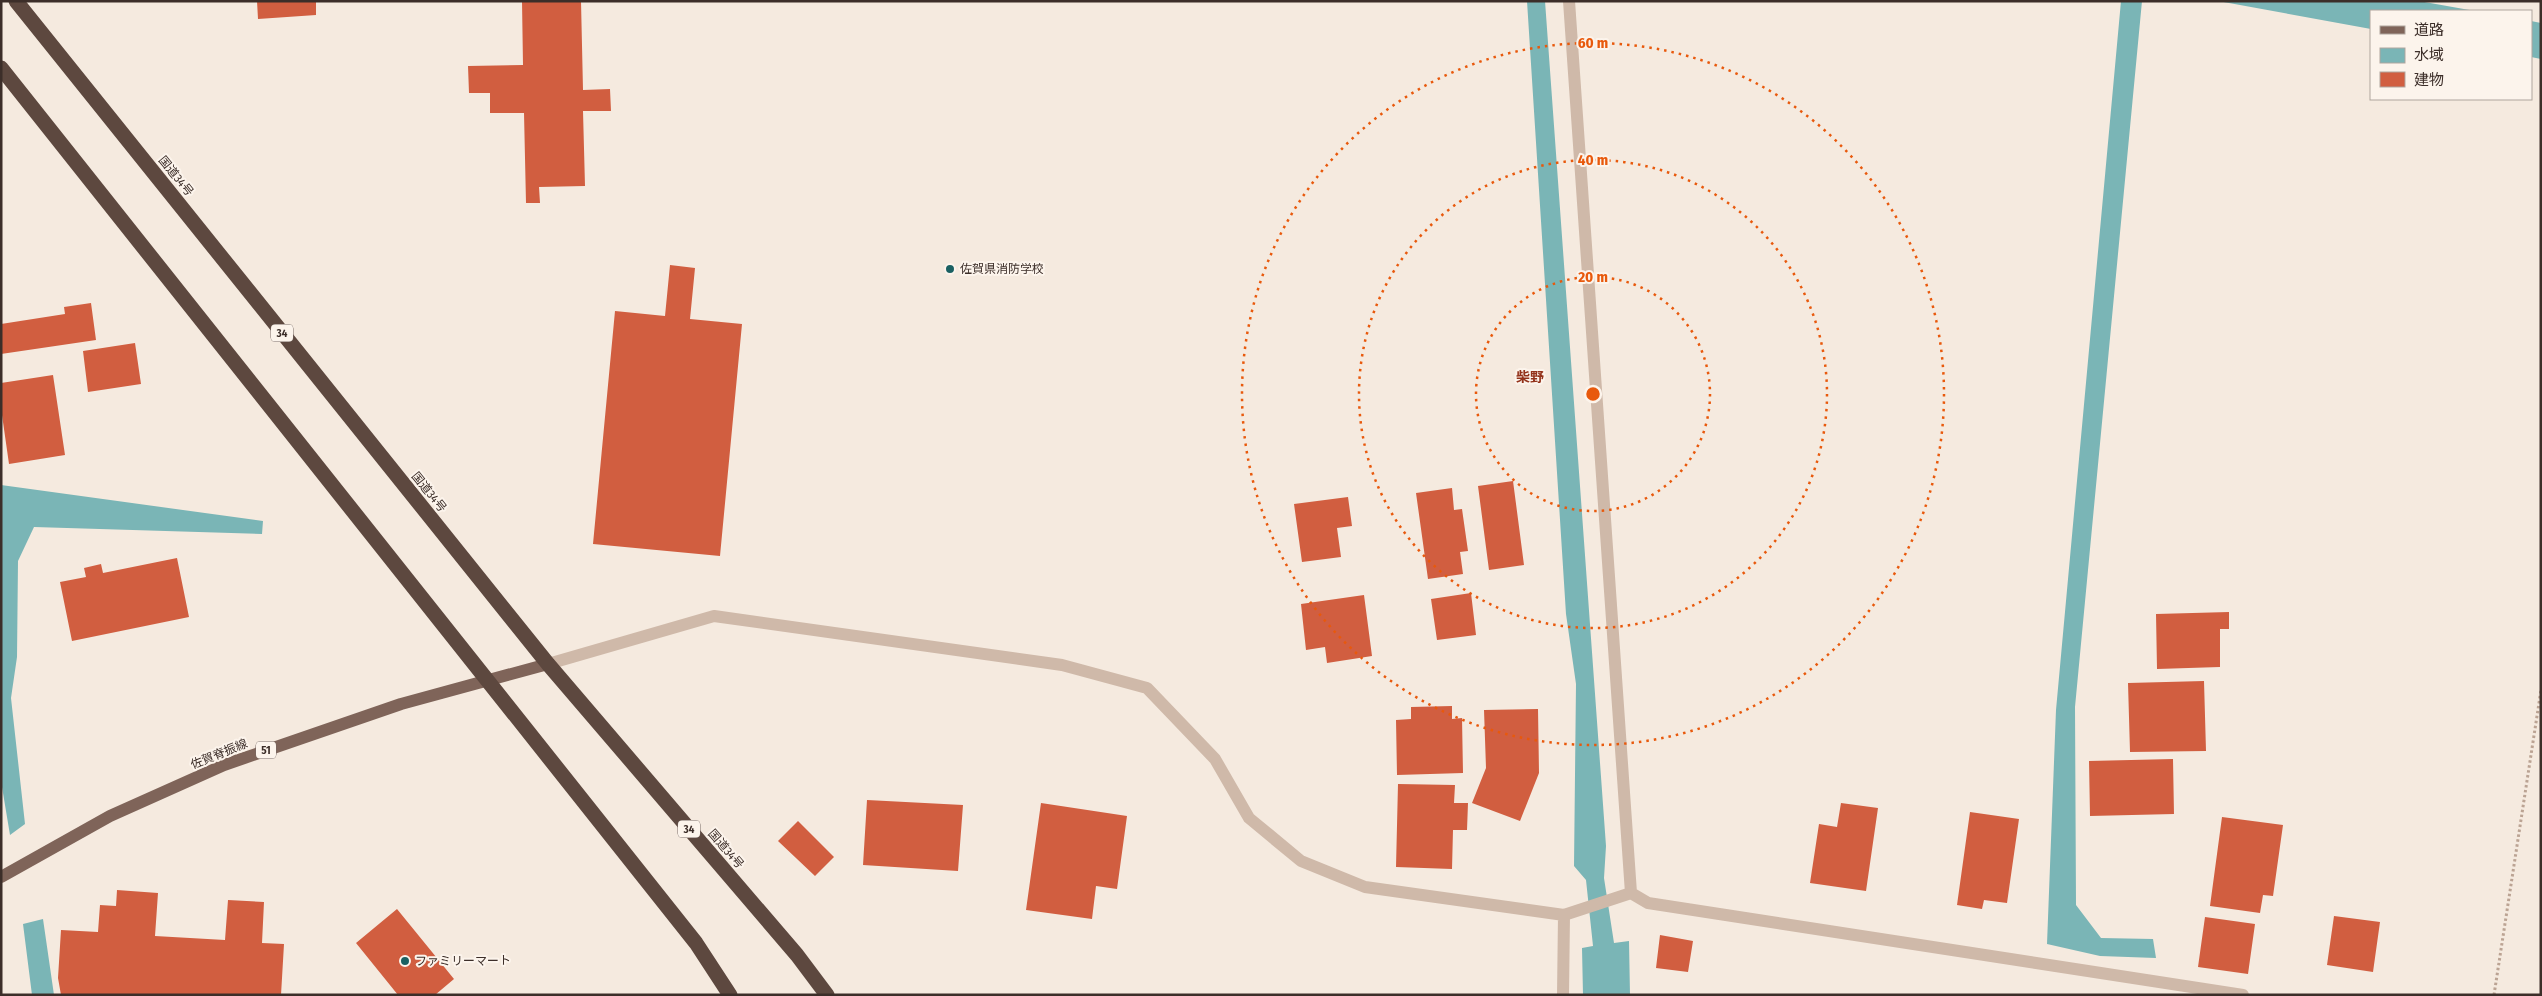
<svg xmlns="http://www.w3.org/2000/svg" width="2542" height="996" font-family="'Fira Sans Condensed','Noto Sans JP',sans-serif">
<rect width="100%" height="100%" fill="#f5eadf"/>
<path fill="#7ab5b6" d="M1527 1H1545L1606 846 1604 878 1614 943 1629 941 1630 995H1583L1582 948 1593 946 1586 880 1574 866 1576 684 1566 614Z
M2121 1H2142L2075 707 2076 905 2101 938 2153 939 2156 958 2100 956 2047 944 2056 710Z
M2218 1H2419L2475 11H2371V29Z
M2531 21 2541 23V59L2531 57Z
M1 485 263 521 262 534 34 527 18 561 17 657 11 698 25 824 10 835 1 781Z
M43 919 54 995H32L23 924Z"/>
<path fill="#d15e40" d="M257 1H316V15L258 19Z
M522 1H581L583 90 610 89 611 111H583L585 186 539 187 540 203H526L524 113H490V93H469L468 66 523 65Z
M670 265 695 268 690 319 742 324 720 556 593 544 615 311 665 316Z
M91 303 96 340 1 354V324L65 314 64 307Z
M135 343 141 384 88 392 83 351Z
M53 375 65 455 9 464 1 408V383Z
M1513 481 1524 565 1489 570 1478 486Z
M1452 488 1454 510 1462 509 1468 551 1460 552 1463 574 1428 579 1416 493Z
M1348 497 1352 526 1337 528 1341 557 1302 562 1294 504Z
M177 558 189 617 72 641 60 582 86 577 84 568 101 564 103 573Z
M1471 593 1476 635 1437 640 1431 599Z
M1364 595 1372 656 1327 663 1325 647 1306 650 1301 604Z
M2229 612V629H2220V667L2157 669 2156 614Z
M2204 681 2206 751 2130 752 2128 683Z
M1452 706V719L1462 718 1463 773 1397 775 1396 720 1411 719V707Z
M1538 709 1539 773 1520 821 1472 803 1486 768 1484 710Z
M2173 759 2174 814 2090 816 2089 761Z
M1398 784 1455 785 1454 803H1468L1467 830H1453L1452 869 1396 867Z
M867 800 963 805 958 871 863 865Z
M1041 803 1127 816 1117 889 1096 886 1092 919 1026 910Z
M1841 803 1878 808 1866 891 1810 883 1819 824 1837 827Z
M1970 812 2019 819 2007 903 1984 900 1982 909 1957 905Z
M2222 817 2283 825 2273 896 2263 895 2260 913 2210 906Z
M798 821 834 857 815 876 778 841Z
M117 890 158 893 155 936 225 940 228 900 264 902 262 943 284 944 281 995H61L58 978 61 930 98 932 100 905 116 906Z
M397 909 454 979 435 995H398L356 943Z
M2334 916 2380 922 2373 972 2327 965Z
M2205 917 2255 924 2248 974 2198 967Z
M1660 935 1693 941 1688 972 1656 968Z"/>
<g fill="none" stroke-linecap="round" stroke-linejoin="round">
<path stroke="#bba393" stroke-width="3" stroke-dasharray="2.5 2.5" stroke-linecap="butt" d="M2494 995 2541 690"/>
<path stroke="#cfb9a9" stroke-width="12" d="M1569 1 1631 893
M548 664 714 616 1062 665 1147 688 1215 759 1249 818 1301 861 1365 887 1564 915 1631 893 1648 903 2243 995
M1563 995 1564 915"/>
<path stroke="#7f6459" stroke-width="12" d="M1 877 110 816 224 765 401 704 548 664"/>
<path stroke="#5d483f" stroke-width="15" d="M16 1 548 664 797 955 827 995
M1 68 696 943 730 995"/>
</g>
<g fill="none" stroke="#e8590c" stroke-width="2.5" stroke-dasharray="2.5 5">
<circle cx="1593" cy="394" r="117"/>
<circle cx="1593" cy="394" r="234"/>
<circle cx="1593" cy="394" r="351"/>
</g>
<g fill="#1a6062" stroke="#fcf4ec" stroke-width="2">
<circle cx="950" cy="269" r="5"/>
<circle cx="405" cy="961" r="5"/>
</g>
<g text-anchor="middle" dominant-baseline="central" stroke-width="4" stroke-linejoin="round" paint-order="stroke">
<g fill="#fcf4ec" stroke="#766964" stroke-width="1">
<rect x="271" y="324.5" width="22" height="17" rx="4"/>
<rect x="256" y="741.5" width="20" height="17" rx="4"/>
<rect x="678" y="820.5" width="22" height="17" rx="4"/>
</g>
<g font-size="11" font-weight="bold" fill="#3c2e29">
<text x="282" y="333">34</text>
<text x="266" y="750">51</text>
<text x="689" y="829">34</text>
</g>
<g font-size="12" fill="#3c2e29" stroke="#fcf4ec">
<text transform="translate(176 176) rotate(51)">国道34号</text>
<text transform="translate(429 492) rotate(51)">国道34号</text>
<text transform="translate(219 754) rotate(-22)">佐賀脊振線</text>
<text transform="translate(726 849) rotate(49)">国道34号</text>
</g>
<g font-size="12" fill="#3c2e29" stroke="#fcf4ec" text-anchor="start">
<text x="960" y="269">佐賀県消防学校</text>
<text x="415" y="961">ファミリーマート</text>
</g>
<g font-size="14" font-weight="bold" fill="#93321a" stroke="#fcf4ec">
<text x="1530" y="377">柴野</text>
</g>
</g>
<circle cx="1593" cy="394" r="8" fill="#e8590c" stroke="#fcf4ec" stroke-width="2.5"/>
<g font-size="15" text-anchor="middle" font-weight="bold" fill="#e8590c" stroke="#fcf4ec" stroke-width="4" stroke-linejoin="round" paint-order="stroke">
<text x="1593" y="48">60 m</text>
<text x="1593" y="165">40 m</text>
<text x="1593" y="282">20 m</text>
</g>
<rect width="2542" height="996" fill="none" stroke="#3c2e29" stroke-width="5"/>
<rect x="2370" y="10" width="162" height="90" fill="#fcf4ec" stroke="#afa59e"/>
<rect x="2380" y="26" width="25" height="8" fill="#7f6459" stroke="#afa59e"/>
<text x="2414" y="35" font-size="15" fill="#3c2e29">道路</text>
<rect x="2380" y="48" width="25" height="15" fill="#7ab5b6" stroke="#afa59e"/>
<text x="2414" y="60" font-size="15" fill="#3c2e29">水域</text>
<rect x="2380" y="72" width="25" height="15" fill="#d15e40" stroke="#afa59e"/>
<text x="2414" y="85" font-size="15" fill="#3c2e29">建物</text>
</svg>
